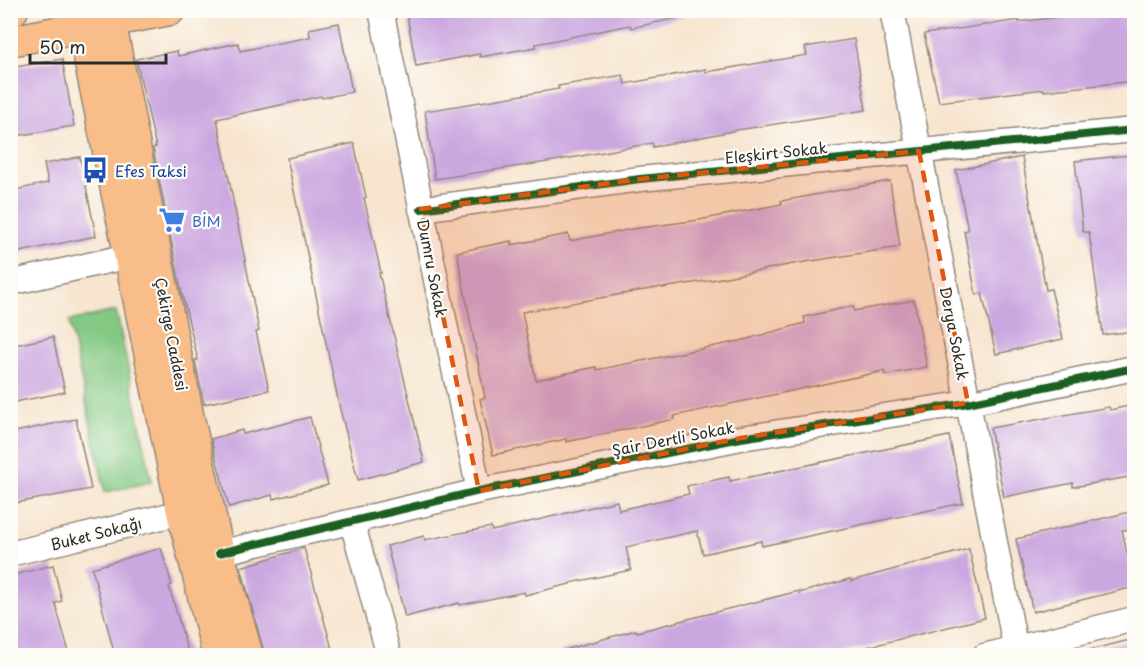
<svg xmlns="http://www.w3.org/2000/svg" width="1145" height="666" font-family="'Playpen Sans',sans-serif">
<rect width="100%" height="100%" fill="#fdfcf7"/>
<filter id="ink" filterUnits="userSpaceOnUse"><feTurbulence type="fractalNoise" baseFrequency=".0167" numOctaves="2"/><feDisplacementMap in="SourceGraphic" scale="12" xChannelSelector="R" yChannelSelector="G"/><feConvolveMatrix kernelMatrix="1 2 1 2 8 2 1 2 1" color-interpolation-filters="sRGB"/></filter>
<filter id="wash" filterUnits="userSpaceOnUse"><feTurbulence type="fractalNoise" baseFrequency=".008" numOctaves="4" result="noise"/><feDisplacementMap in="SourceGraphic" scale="24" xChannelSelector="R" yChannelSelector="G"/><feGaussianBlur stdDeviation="1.35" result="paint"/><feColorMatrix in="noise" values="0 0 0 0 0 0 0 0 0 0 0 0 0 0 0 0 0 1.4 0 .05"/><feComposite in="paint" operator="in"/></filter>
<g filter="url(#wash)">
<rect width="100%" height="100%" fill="#f7e5cf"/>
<path fill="#83c984" stroke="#577a58" stroke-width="1.5" d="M116 311 152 482 105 492 69 321Z"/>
<g id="blocks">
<path fill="#cba7e0" d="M406 10H681L682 17 631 28 630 25 536 44V47L480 57V54L416 66Z
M1113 10H1134V81L1044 91V89L939 102 924 34 1019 20V22Z
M339 23 352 92 322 98 321 96 217 119 259 331 256 332 269 390 204 404 195 360H198L182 294 153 148 156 147 136 59 177 51 178 56 238 43 240 51 310 37 309 29Z
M854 39 866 110 737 130 653 147 652 143 554 161 435 179 425 111 559 89 558 86 623 75 625 84 706 69V72L807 55 805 47Z
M62 59 74 126 10 137V68Z
M354 143 366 197 364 198 381 273H379L424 462 358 480 340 409 287 158Z
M1129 155 1134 204V331L1103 335 1089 232H1083L1075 161Z
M80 157 96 236 10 254V191L48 183 44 164Z
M1022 157 1046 290 1051 289 1063 339 996 354 982 293 976 295 964 231 968 230 956 170Z
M890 181 900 247 793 264 706 281 662 288 661 287 522 312 536 380 596 367 597 370 740 341 805 323 804 317 853 306 854 311 914 300 927 367 885 375 884 371 674 416 675 419 566 442V439L493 455 480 399 485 398 457 252 511 241V245L568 234 570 241 632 229 699 220 782 204 781 201Z
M53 337 65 392 10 403V346Z
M1134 405V476L1073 487V483L1004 497 990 428 1109 407 1110 410Z
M310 417 328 485 273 499 272 495 229 507 211 439 242 430 243 434Z
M76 419 91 489 10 504V433Z
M949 436 963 503 762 546 761 541 703 554 697 531 626 547 631 570 570 583V584L525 595 524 592 460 605 459 603 405 617 387 546 424 536 425 540 491 527 492 531 617 501 619 510 689 494 687 486 729 477 730 481Z
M1134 511V529L1122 530 1134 587 1033 612 1016 539Z
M161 548 172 585 169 586 189 656H115L92 568Z
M304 548 334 656H265L241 567Z
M969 549 985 618 831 656H561L560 651 636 630 637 632 799 591V593L850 579 851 581Z
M53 565 62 601 55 603 70 656H10V576Z
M1134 639V656H1090L1089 650Z"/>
</g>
</g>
<g filter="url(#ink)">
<use href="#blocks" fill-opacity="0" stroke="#91887d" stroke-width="1.5"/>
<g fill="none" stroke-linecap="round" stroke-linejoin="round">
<g stroke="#91887d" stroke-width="27">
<path id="minor" d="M381 10 479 491
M892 10 1017 656
M421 209 640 179 1134 130
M10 283 129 256
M352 522 389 656
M219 553 479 491 741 438 968 403 1134 368
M10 554 182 512
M984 656 1134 619"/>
</g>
<g stroke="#91887d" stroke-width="33">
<path id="major" d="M79 10 182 512 218 656
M108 10 188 414 219 553 248 656
M10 11 13 10
M10 41 170 10"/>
</g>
<use href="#minor" stroke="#fff" stroke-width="24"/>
<use href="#major" stroke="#f8bd89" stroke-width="30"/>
<g stroke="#fdfcf7" stroke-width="11">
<path id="cycleway" d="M421 209 640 179 1134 130
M219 553 479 491 741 438 968 403 1134 368"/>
</g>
<use href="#cycleway" stroke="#1b5e20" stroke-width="8"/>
</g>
</g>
<path fill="#df570e" fill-opacity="0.2" stroke="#df570e" stroke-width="4.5" stroke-dasharray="12 8" stroke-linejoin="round" d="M919 151 968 403 741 438 479 491 421 209 640 179Z"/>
<defs>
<g id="bus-bare" transform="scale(2.07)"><path d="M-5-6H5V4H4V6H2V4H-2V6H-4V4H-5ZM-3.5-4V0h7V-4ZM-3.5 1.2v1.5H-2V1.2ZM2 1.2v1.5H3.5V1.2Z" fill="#1a4fb4" stroke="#fdfcf7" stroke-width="2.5" paint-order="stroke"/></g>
<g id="supermarket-bare" transform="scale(2.07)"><path d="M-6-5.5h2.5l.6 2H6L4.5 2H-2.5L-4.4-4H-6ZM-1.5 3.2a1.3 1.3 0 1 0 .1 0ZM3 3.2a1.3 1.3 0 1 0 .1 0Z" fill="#3f7fe0" stroke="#fdfcf7" stroke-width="2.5" paint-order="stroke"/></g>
</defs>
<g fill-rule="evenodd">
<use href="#bus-bare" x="95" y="170"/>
<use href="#supermarket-bare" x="172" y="220"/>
</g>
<g text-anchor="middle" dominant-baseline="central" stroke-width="4.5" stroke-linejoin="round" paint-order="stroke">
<g font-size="15" fill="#2b2b2b" stroke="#fdfcf7">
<text transform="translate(776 152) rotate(-6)">Eleşkirt Sokak</text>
<text transform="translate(433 268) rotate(79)">Dumru Sokak</text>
<text transform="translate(955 333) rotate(79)">Derya Sokak</text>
<text transform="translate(172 334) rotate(79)">Çekirge Caddesi</text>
<text transform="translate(673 438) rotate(-11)">Şair Dertli Sokak</text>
<text transform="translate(96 533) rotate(-14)">Buket Sokağı</text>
</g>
<g font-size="15" fill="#164399" stroke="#fdfcf7" text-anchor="start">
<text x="115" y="170">Efes Taksi</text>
</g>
<g font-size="15" fill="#366cbe" stroke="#fdfcf7" text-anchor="start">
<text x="192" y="220">BİM</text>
</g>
</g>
<rect width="1145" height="666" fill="none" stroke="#fdfcf7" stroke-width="36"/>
<path d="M30 54v9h136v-9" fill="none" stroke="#2b2b2b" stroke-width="3"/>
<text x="39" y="54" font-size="18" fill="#2b2b2b" stroke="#fdfcf7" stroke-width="4.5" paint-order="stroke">50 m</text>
</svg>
